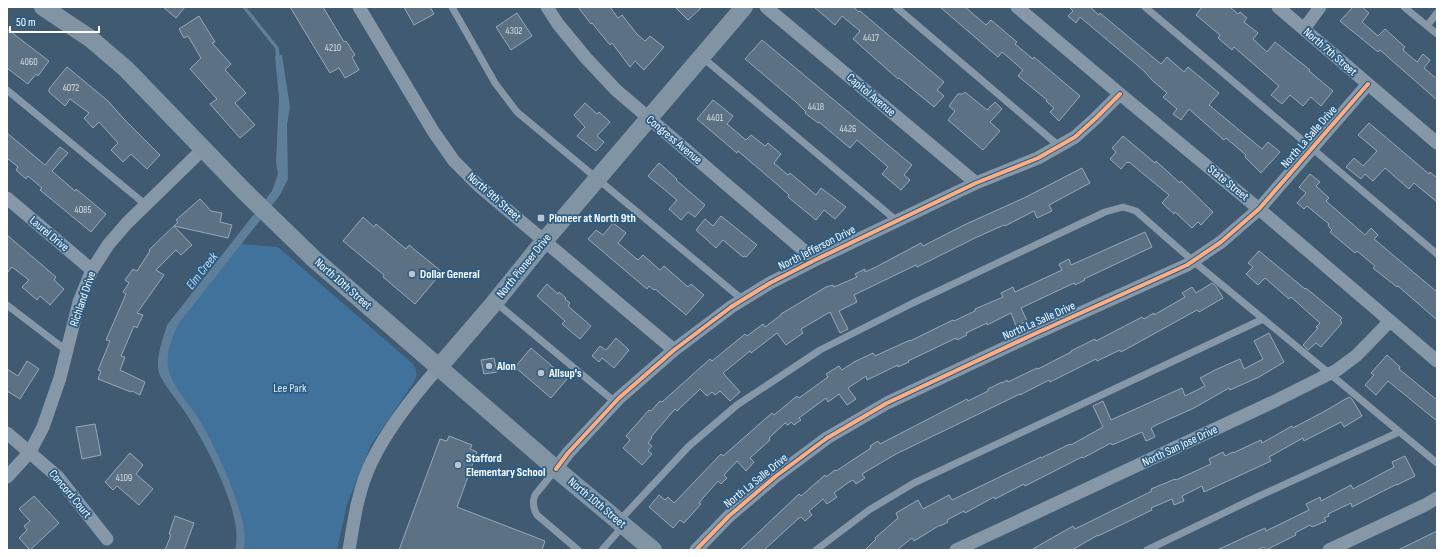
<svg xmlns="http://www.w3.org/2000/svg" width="1444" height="557" font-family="'Sofia Sans Condensed',sans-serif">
<rect width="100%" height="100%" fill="#3f5a71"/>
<path fill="#40729b" d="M240 244 278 247 413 364C417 371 418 375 414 382L371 445 347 504 337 550H240L243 532 228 482 168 376 165 365 170 339 174 328Z"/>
<path fill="#5e7e9a" d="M282 55 290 107 287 125 288 179 280 195 179 323C172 337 166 351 168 367 169 381 189 404 197 416 212 439 254 525 243 550H235C245 515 204 441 185 412 179 403 162 382 159 373 155 358 163 339 167 325L272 191 278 174 276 162 279 98 275 56Z"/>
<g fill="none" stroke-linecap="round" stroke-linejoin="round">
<path stroke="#5e7e9a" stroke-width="3.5" d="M244 7 277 48 278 59"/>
</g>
<path fill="#5c7183" stroke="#99a8b5" d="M163 7H185L176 18Z
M290 7H323L344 42 346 41 355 55 352 57 359 70 345 78 339 68 330 73Z
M404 7H430L434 14 414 25Z
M578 7H610L618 18 622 15 637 34 645 41 650 36 664 47 644 70 635 61 630 67 612 43 610 45 592 23 591 24Z
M675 7H702L688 20Z
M814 7H853L859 12 860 11 944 82 937 90 944 96 934 107 899 78 898 79 853 39 860 31 842 16 835 25Z
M940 7H965L986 25 991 20 1017 42 1015 44 1033 59 1034 57 1080 96 1059 121 1050 112 1054 108 1046 101 1047 100 1018 76 1023 70 1002 52 998 57Z
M1069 7H1090L1099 15 1100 13 1161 64 1167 57 1184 72 1188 67 1219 93 1209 105 1262 149 1268 142 1280 152 1261 173 1245 157 1246 155 1226 138 1224 140 1189 109 1181 120 1173 114 1177 109 1163 97 1167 93 1152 80 1143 70 1080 17 1076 23 1068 16 1073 11Z
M1202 7H1230L1238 14 1240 12 1247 18 1244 22 1258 33 1253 39 1267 52 1275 42 1310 70 1309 71 1333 91 1321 106 1311 97 1303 106 1290 95 1282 104 1271 95 1279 86 1234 47 1232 50 1218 38 1220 35 1196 15Z
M1353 7H1362L1369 13 1362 22 1378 36 1385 29 1405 47 1403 50 1417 62 1423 54 1430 60 1424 68 1437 79V100L1380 50 1378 52 1340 21Z
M517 13 532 36 511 50 496 27Z
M199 16 215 42 212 43 231 64 225 70 246 93 235 103 255 125 240 138 210 104 217 99 190 69 201 58 188 36 184 38 179 29Z
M7 29 49 61 38 76 36 74 28 84 7 68Z
M762 40 912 165 904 175 910 180 901 190 882 174 888 167 857 140 850 148 819 122 818 123 805 113 806 112 796 102 745 59Z
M67 67 108 101 123 118 160 155 147 169 131 154 123 162 111 150 118 143 99 122 93 128 84 118 89 113 70 99 65 106 49 92V89Z
M965 92 987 110 995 102 1002 109 990 122 1000 131 983 150 948 120 955 111 949 106 958 94H963Z
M713 100 733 116 727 124 746 140 751 135 765 146 768 143 781 154 774 163 788 175 790 173 816 195 821 188 846 207 835 219 824 210 816 220 788 197 789 195 779 186 738 151 737 153 697 119Z
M585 103 597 114 599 112 610 122 597 136 604 142 596 151 577 136 585 127 574 115Z
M1369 123 1429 174 1430 172 1437 178V202L1414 183 1409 189 1385 168 1373 181 1365 174 1361 179 1346 167 1354 158 1363 166 1377 151 1358 135Z
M7 133 45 165 60 147 68 153 52 171 75 191 76 189 106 214 91 232 40 190 42 188 28 176 26 179 16 170 18 167 7 158Z
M1123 136 1155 163 1156 161 1180 183 1181 181 1213 212 1201 225 1198 222 1192 228 1175 212 1174 214 1162 203 1169 195 1129 162 1128 163 1127 162 1121 169 1110 159 1116 152 1112 148Z
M659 163 677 179 676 180 705 205 695 217 688 212 681 220 669 209 677 200 648 176Z
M1082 168 1090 183 1049 205 1052 211 1037 218 1034 211 1005 226 1004 225 975 238 917 267 916 265 854 295 857 302 839 311 848 329 840 333 830 312 801 329 803 333 786 345 777 333 751 353 750 351 723 373 740 392 730 401 720 391 715 395 712 392 707 396 700 389 677 411 675 409 651 437 652 438 648 443 652 446 648 451 652 454 642 465 623 448 630 440 626 436 649 410 651 411 660 401 662 402 710 359 712 361 745 334 747 336 763 324 765 327 781 315V314L826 287 833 285 834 287 857 277 855 274 865 269V272L876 267 921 243 923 246 964 225 1024 198Z
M1310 174 1320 182 1316 186 1329 198 1326 201 1365 235 1371 228 1378 235 1374 239 1437 292V320L1398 286 1397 287 1373 268 1375 266 1357 251 1355 253 1330 232 1332 230 1328 226 1329 224 1307 206 1304 209 1297 203 1306 193 1299 187Z
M200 199 211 211 222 213 220 222 232 225 228 238 174 226 192 245 181 255 176 250 156 270 164 275 137 313 143 315 137 328 134 326 121 356 125 357 120 370 145 382 140 395 132 391 131 392 98 379 101 371 98 370 110 341 106 340 126 294 123 292 129 283 125 280 133 269 137 271 150 251 149 250 178 222 176 220Z
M721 216 757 245 746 257 744 256 743 257 723 240 716 248 696 230 705 219 713 226Z
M363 217 374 227 376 224 406 249 409 245 442 272 415 304 383 277 384 275 343 241Z
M613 223 626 233 618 243 638 260 643 255 660 270 664 266 688 287 691 284 704 295 686 315 655 289 654 290 649 286 647 289 588 239 596 230 603 235Z
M1145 232 1152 247 1084 279 1085 280 1075 285 1074 283 1021 308 1027 321 1016 326 1011 313 987 325V323L966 333 967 335 957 340 956 338 952 340 908 361 909 362 898 367V365L867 380 866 376 848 388 856 399 847 405 839 394 828 402 826 398 799 418 801 420 794 425 791 422 788 425 785 423 769 438 770 440 750 458 754 462 746 471 737 461 724 475 727 478 721 484 718 481 703 498 699 503 701 504 684 523 680 520 673 528 649 507 659 495 665 500 668 497 674 503 721 454 723 456 772 413 774 415 797 396 799 398 828 377 826 374 839 366 842 370 854 362 873 353 875 356 910 340V341L953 320 954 321 975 311V309L1003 297 1001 293 1013 287 1015 292 1062 270 1059 264 1069 259 1071 265Z
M7 235 56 277 54 280 64 289 50 305 40 296 37 300 22 287 29 280 12 267 7 273Z
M1259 251 1305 289 1306 288 1342 318 1340 320 1342 323 1321 347 1316 343 1308 350 1303 345 1318 328 1316 327 1320 323 1291 297 1289 299 1265 278 1258 285 1246 274 1253 267 1248 263Z
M1212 283 1216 286 1223 298 1199 312 1197 310 1121 352 1120 350 1097 361 1096 359 1050 382 1049 380 1020 395V394L896 454 862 474 865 478 856 484 853 480 849 482 834 493 837 497 827 504 823 499 809 511 812 515 805 521 801 517 799 518 764 550H740L799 494 801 496 825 475 826 477 835 470 836 471 871 448 870 446 878 441 880 444 967 399 968 401 988 391V389L1002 382V383L1007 380 1008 382 1037 368 1038 369 1071 352V351L1095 339 1096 341 1142 317 1144 319 1154 313V315L1185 297 1182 293 1192 287 1196 293Z
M547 284 558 294 559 292 566 298 565 299 570 303 568 306 591 326 580 339 562 324 565 321 537 296Z
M1269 333 1284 362 1259 377 1230 390 1229 388 1194 408 1156 425 1151 428 1155 437 1146 441 1142 432 1112 445 1111 443 1083 458 1082 457 1025 486 1024 484 995 499 994 497 965 513 964 511 947 520 948 522 940 526V525L914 541 912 538 897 550H865L876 539 875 538 898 518 896 513 913 503 918 500 923 509 949 495 952 500 1041 457V458L1070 444 1071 445 1103 427 1093 406 1103 401 1111 420 1182 388 1185 396 1205 386 1200 378 1215 370 1240 359 1244 369 1263 359 1254 341Z
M616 338 629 350 614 368 602 358 599 362 592 356 600 346 606 350Z
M531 348 567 379 551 398 515 367Z
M1387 355 1400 367 1399 369 1437 400V421L1388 381 1376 395 1365 385 1374 375 1371 373Z
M494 358 497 372 484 374 481 360Z
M27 361 39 369 20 399 7 391V369L18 376Z
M1349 397 1352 399 1362 416 1344 427 1341 422 1304 441 1303 438 1269 457 1271 461 1204 492 1202 486 1182 496 1184 501 1174 505 1172 499 1151 508 1152 510 1098 536V535L1072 550H1031L1073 526 1075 529 1152 491 1151 489 1175 479 1176 480 1211 464 1209 459 1223 452 1225 456 1233 452V453L1261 440 1262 443 1292 426 1293 428 1325 411Z
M95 424 101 455 82 459 76 427Z
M449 436 472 445 470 449 477 452 457 507 545 541 542 550H399L440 439 447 441Z
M130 453 143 465 136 474 153 489 139 505 117 486 113 490 105 482Z
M1405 456 1415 476 1397 485V484L1352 507 1351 503 1328 514 1329 516 1324 518 1326 521 1312 527 1310 525 1295 533 1296 535 1266 550 1264 547 1257 550H1217L1265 528 1266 531 1309 510 1306 504 1320 497 1321 501 1351 485 1353 489 1394 467 1392 462Z
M34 496 59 523 30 550 19 538 27 530 24 526 30 521 19 509Z
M175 516 194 523 184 550H165L171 535 169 534Z
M1437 531V550H1398Z"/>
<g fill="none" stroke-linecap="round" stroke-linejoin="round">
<path stroke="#8697a7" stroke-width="7" d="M452 7 495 83 517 112 743 300
M896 7 1059 146
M1145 7 1437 254
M1404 7 1437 34
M1427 26 1437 13
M702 57 897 221
M7 90 146 205
M495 302 615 402
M7 305 67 351
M556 469 535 495C532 502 533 508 537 515L578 550
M619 521 689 446 737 405 820 350 913 303 1105 212 1123 207 1136 211 1193 261 1330 374 1437 463
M602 550 623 526
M816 550 869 510 914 483 1263 319
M1147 550 1257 497 1399 432"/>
<path stroke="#8697a7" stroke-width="13" d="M359 7 433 131 454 161 479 186 674 350
M547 7 558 24 586 58 616 90 815 260
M766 7 976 183
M1017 7 1120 94 1259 209 1437 361
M1278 7 1437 143
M1304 29 1320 7
M7 198 92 270
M7 433 58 477 107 539
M556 469 568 453 619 398 674 350 731 307 770 283 815 260 976 183 1038 158 1075 137 1096 118 1120 94
M7 477 30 452 43 427 60 378 79 302 92 270 108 245 127 223 203 149
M349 550C354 520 358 489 372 461 388 428 415 394 439 367
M696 550 729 516 776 476 827 438 887 403 1032 335 1187 265 1221 242 1259 209 1368 84
M956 550 1273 402 1337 370 1357 355 1390 321
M1329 550 1425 505 1437 498"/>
<path stroke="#8094a3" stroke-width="18" d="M43 7 91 39 126 69 243 190 314 259 556 469 653 550
M439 367 495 302 545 240 744 7"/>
<g stroke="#2b5c85" stroke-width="6">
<path id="cycleway" d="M556 469 568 453 619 398 674 350 731 307 770 283 815 260 976 183 1038 158 1075 137 1096 118 1120 94
M696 550 729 516 776 476 827 438 887 403 1032 335 1187 265 1221 242 1259 209 1368 84"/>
</g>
<use href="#cycleway" stroke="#ffac80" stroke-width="4"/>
</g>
<g fill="#bcc5cd" stroke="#2b5c85" stroke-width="1.5">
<rect x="537" y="214" width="8" height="8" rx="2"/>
<circle cx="412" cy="274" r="4"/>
<circle cx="489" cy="366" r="4"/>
<circle cx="541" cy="373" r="4"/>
<circle cx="458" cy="465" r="4"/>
</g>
<g text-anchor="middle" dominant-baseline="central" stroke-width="3.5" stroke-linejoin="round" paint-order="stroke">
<g font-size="10" fill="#d6dce0">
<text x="514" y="31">4302</text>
<text x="871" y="38">4417</text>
<text x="333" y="48">4210</text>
<text x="29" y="62">4060</text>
<text x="71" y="88">4072</text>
<text x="816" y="107">4418</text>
<text x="715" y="118">4401</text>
<text x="848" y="129">4426</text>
<text x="83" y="210">4085</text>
<text x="124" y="478">4109</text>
</g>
<g font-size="12" fill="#fff" stroke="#2b5c85">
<text transform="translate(1330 52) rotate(41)">North 7th Street</text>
<text transform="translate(871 95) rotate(40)">Capitol Avenue</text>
<text transform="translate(1309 137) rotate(-49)">North La Salle Drive</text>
<text transform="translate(674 140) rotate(40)">Congress Avenue</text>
<text transform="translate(1228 183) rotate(39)">State Street</text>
<text transform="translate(494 197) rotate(41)">North 9th Street</text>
<text transform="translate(49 234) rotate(40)">Laurel Drive</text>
<text transform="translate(817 248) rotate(-27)">North Jefferson Drive</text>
<text transform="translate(524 266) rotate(-51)">North Pioneer Drive</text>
<text transform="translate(343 284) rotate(41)">North 10th Street</text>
<text transform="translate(83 299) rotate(-71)">Richland Drive</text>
<text transform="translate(1039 321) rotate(-24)">North La Salle Drive</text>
<text transform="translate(1180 446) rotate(-25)">North San Jose Drive</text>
<text transform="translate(756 481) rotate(-39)">North La Salle Drive</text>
<text transform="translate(70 494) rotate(50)">Concord Court</text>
<text transform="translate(597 503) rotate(40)">North 10th Street</text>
</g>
<g font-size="12" font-weight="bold" fill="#fff" stroke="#2b5c85" text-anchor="start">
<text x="549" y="218">Pioneer at North 9th</text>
<text x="420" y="274">Dollar General</text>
<text x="497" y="366">Alon</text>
<text x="549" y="373">Allsup's</text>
<text x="466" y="458">Stafford<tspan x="466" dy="14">Elementary School</tspan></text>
</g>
<g font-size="12" fill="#d9eaf6" stroke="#2b5c85">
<text x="290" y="388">Lee Park</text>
</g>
<g font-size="13" font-style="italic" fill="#c2dbee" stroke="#2b5c85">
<text transform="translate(202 271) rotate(-52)">Elm Creek</text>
</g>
</g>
<rect width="1444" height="557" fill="none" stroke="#ffffff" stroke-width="16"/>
<path d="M10 26v6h89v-6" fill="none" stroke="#ffffff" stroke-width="2"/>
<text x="16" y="26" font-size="12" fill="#ffffff" stroke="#2b5c85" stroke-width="3" paint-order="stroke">50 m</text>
</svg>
